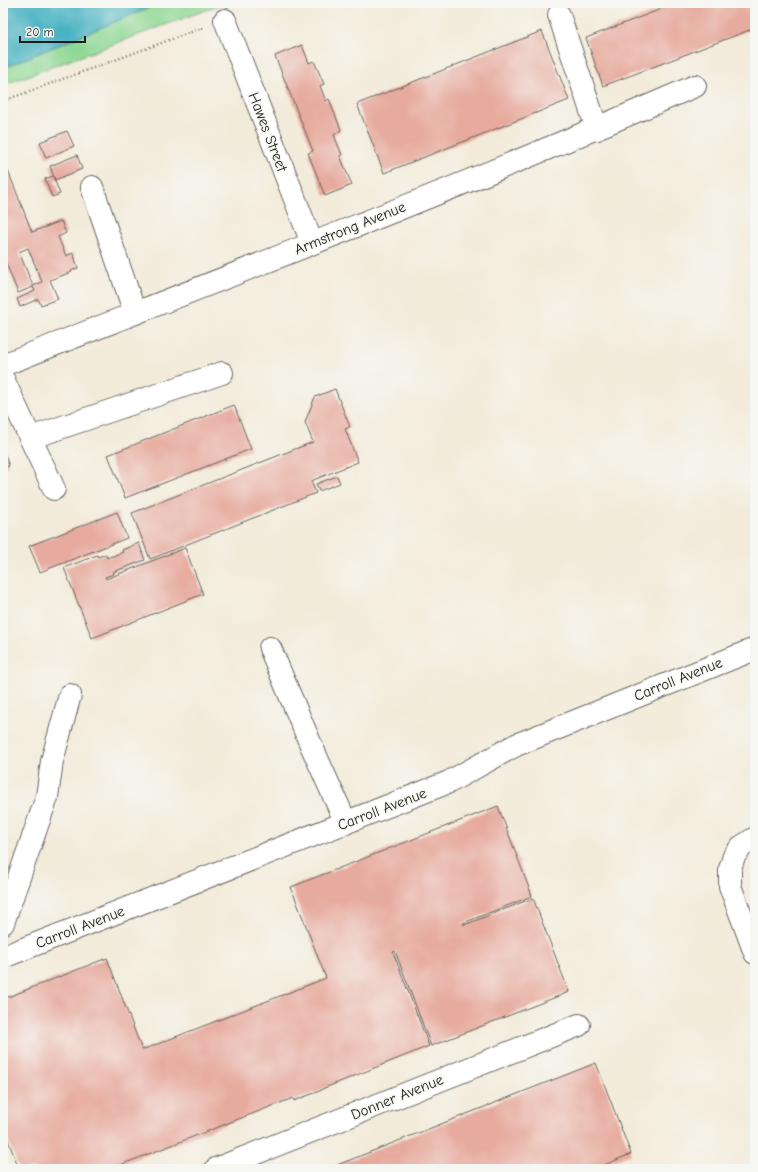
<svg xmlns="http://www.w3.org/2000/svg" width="758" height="1172" font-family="'Comic Neue',sans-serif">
<rect width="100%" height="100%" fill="#f6f6f2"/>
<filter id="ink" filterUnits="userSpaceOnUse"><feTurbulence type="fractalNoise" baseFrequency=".025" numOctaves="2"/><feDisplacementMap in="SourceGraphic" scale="8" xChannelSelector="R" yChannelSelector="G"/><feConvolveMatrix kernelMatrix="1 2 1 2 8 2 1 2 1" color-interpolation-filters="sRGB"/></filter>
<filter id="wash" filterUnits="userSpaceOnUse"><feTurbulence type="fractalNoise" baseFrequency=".012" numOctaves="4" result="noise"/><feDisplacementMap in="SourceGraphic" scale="16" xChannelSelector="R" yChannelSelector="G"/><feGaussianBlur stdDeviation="0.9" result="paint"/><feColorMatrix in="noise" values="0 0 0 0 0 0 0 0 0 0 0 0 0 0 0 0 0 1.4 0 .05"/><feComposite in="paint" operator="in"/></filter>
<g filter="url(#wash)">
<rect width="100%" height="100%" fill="#f3ebda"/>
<path fill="#8fd894" stroke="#567a58" d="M136 3H225L3 85V54Z"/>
<path fill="#44b1c1" stroke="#30666e" d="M3 3H161L3 68Z"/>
<g id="blocks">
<path fill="#e7aa9e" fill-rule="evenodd" d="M677 3H755V28L603 86 586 38Z
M542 31 569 100 384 173 357 104Z
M302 45 309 63 314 61 324 84 320 86 326 101 329 99 341 130 334 135 342 155 340 156 352 185 325 196 308 153 313 151 275 56Z
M67 131 74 146 46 158 40 142Z
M77 155 82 169 55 180 50 166Z
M3 158 32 232 61 221 66 233 58 237 66 256 73 253 78 268 71 271 72 272 50 280 58 299 41 305 38 299 20 307 17 299 35 291 33 287 18 293 4 258H3ZM28 248 42 282 33 286 19 252Z
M53 176 60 194 52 197 45 179Z
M335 389 350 427 345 429 358 462 311 481 316 493 150 559 132 513 313 442 305 422 315 397Z
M234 405 251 449 125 498 108 455Z
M3 449 9 466 3 468Z
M337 476 340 483 319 491 316 484Z
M117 512 127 538 40 572 29 546Z
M139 543 145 560 113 572 114 574 105 577 106 579 185 548 203 594 92 638 64 568 97 555 98 557 106 554 107 558 123 552 122 550Z
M498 806 532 896 463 923 464 925 533 898 569 992 431 1046 395 951 393 952 429 1046 322 1089V1090L294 1101 293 1098 110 1169H19L6 1135 3 1136V999L107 958 142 1050 326 978 291 887Z
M596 1063 631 1154 594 1169H327Z"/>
</g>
</g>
<g filter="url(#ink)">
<use href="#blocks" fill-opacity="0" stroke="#67645e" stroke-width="1"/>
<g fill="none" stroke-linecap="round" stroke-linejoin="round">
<g stroke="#67645e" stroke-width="24">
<path id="minor" d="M559 15 597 129
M225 20 312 243
M92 187 135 313
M3 365C234 274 467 185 695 86
M3 379 54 489
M30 438 222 373
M270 648 311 745 346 823
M755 838 741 847 734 856 730 869V886L755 953
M3 923 47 797 52 761 70 695
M3 957 449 782 516 745 755 649
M216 1169 579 1025"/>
</g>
<path stroke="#67645e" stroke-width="2.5" stroke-dasharray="1 3" stroke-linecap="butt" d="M3 101 205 27"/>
<use href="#minor" stroke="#fff" stroke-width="22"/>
</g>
</g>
<g text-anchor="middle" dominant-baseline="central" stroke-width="3" stroke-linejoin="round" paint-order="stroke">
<g font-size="15" fill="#1c1c1c" stroke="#f6f6f2">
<text transform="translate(268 132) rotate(69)">Hawes Street</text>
<text transform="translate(350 228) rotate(-22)">Armstrong Avenue</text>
<text transform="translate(678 679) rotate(-22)">Carroll Avenue</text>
<text transform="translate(382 809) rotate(-21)">Carroll Avenue</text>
<text transform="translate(80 927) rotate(-21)">Carroll Avenue</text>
<text transform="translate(397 1097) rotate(-22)">Donner Avenue</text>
</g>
</g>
<rect width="758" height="1172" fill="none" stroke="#f6f6f2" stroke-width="16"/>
<path d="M20 36v6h65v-6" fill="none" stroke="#1c1c1c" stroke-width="2"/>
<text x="26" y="36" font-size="12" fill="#1c1c1c" stroke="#f6f6f2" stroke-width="3" paint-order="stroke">20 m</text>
</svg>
